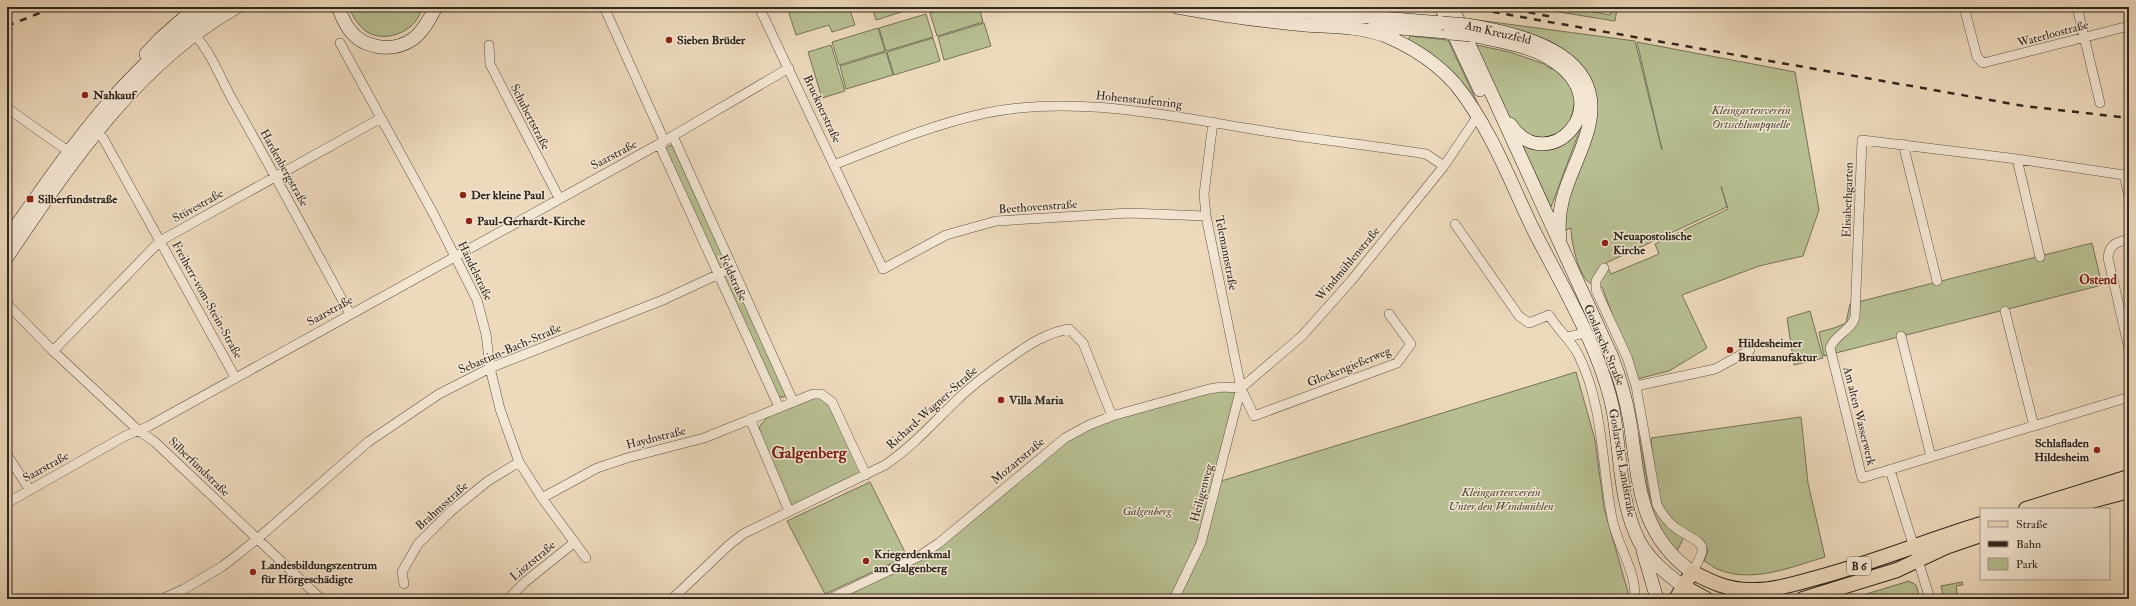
<svg xmlns="http://www.w3.org/2000/svg" width="2136" height="606" font-family="'IM FELL Double Pica',serif">
<rect width="100%" height="100%" fill="#edd9bc"/>
<filter id="stains"><feTurbulence type="fractalNoise" baseFrequency=".005" numOctaves="4"/><feColorMatrix values="0 0 0 0 .2 0 0 0 0 .09 0 0 0 0 .02 0 0 0 .5 -.17"/></filter>
<radialGradient id="worn" r=".72"><stop offset=".6" stop-color="#630" stop-opacity="0"/><stop offset="1" stop-color="#630" stop-opacity=".3"/></radialGradient>
<path fill="#b7bf92" stroke="#747358" fill-rule="evenodd" d="M348 7H422C418 30 388 44 367 32 358 26 353 16 348 7Z
M787 7H849L855 25 832 32 829 25 796 35Z
M872 7H917L876 20Z
M950 7H979L983 22 937 36 930 13Z
M1528 7H1566L1610 15 1611 8 1617 9 1615 21Z
M926 14 933 37 886 51 879 28Z
M1462 18 1635 41 1662 150 1637 42 1795 72 1819 210 1803 256 1759 266 1682 295 1707 348 1669 371 1637 379 1602 287C1598 286 1592 285 1590 283 1578 276 1571 241 1571 228L1564 231V209L1591 133 1566 52 1550 42 1529 33ZM1721 186 1728 209 1655 244 1659 254 1611 274 1606 263 1727 207Z
M984 23 991 46 944 60 938 37Z
M878 28 885 51 839 65 832 42Z
M1410 36 1448 40 1484 117 1408 41Z
M933 38 940 61 894 75 887 52Z
M831 45 845 91 822 98 808 52Z
M1476 45 1510 52 1544 64 1551 69 1555 65 1563 71 1576 96 1570 124 1548 140 1525 137 1500 104Z
M886 52 893 75 846 89 840 66Z
M1579 127H1581L1551 207 1522 144Z
M670 145 673 147 786 394 784 397H779L665 149Z
M2092 243 2102 285 1824 356 1819 332 1834 328 1846 323 1850 304Z
M1810 311 1823 358 1794 365 1787 318Z
M1576 372 1595 440 1604 508 1630 599H829L918 557 1089 425 1209 389 1241 388 1218 482Z
M810 398H819L829 405 860 471 858 477 796 506 791 505 758 433C760 413 794 405 810 398Z
M1801 417 1808 483 1825 557C1791 567 1752 584 1717 569 1713 567 1708 563 1704 561L1708 551 1704 541C1692 533 1675 526 1667 514 1653 494 1653 462 1651 438Z
M1637 436H1640L1648 488 1652 502 1684 537 1677 551 1658 526 1647 501Z
M870 482 907 556 825 594 787 521Z
M1909 581 1916 585 1920 599H1850Z
M1962 582 1963 585 1956 586 1958 599H1944L1941 586Z"/>
<g fill="none" stroke-linecap="round" stroke-linejoin="round">
<g stroke="#5f5446" stroke-width="10">
<path id="minor" d="M604 7 664 140
M759 7 883 269 946 235 996 221 1129 213 1206 216
M1659 7H1681
M1964 7 1977 57 1983 63 2129 26
M2077 7 2100 103
M195 35C213 55 222 83 236 106 275 175 312 244 350 314
M340 43 433 213 477 300 486 334 490 368 500 409 519 462 542 498 586 558
M489 45 490 64 559 198
M7 108 68 151
M96 132 103 138 235 377
M673 136 793 401
M659 144 779 407
M1903 144 1937 281
M2017 159 2040 257
M834 165C884 145 934 124 986 113 1074 95 1165 115 1252 129 1310 139 1368 145 1426 154L1444 166
M2129 196 2124 175 2017 159 1862 140 1855 317C1852 330 1835 334 1830 348L1862 478 2129 397
M1455 224 1519 316 1529 323 1549 315C1558 330 1570 339 1578 354 1604 406 1601 463 1612 518 1617 546 1636 569 1635 599
M2129 239C2117 242 2109 244 2108 258L2129 349
M1604 268 1596 281V290L1627 357 1636 386 1657 505C1662 514 1667 522 1676 528 1700 545 1712 540 1692 572
M7 304 53 351 139 431 155 442 321 599
M2005 311 2034 426
M1389 314 1411 344 1397 363 1254 416 1241 388 1302 336 1351 281 1444 166 1477 117
M1901 336 1931 457
M1567 337 1585 333
M53 351 160 241 381 118
M1636 386 1715 369 1750 350
M750 419 789 511
M7 455 30 490
M1890 470 1930 599
M542 498 597 468 627 458 704 438 813 394H821L832 402 866 475
M7 503 125 436 149 426 659 144 789 68
M404 584 402 572 418 544 451 511 488 481 519 462
M162 599 184 589 223 566 256 540 368 442 439 394 490 368 663 300 732 268
M508 599 525 582 575 542
M672 599 729 545 743 534 885 465C912 447 934 422 957 400 973 384 991 371 1010 358 1028 345 1046 333 1069 329L1083 343 1112 416
M829 599 918 557 939 543 1065 438 1089 425 1112 416 1209 389 1222 387 1241 388
M1174 599 1201 543 1241 388 1206 216 1204 194 1213 122"/>
</g>
<g stroke="#30271f" stroke-width="14">
<path id="secondary" d="M338 7C341 14 344 23 349 29 363 49 393 53 413 39 423 32 430 18 436 7
M1177 7C1220 15 1262 21 1305 25 1333 27 1359 26 1386 36 1412 47 1437 63 1456 85 1490 127 1510 181 1533 229 1561 284 1601 350 1613 410 1621 453 1619 501 1639 541 1649 560 1667 574 1684 587
M1247 7 1442 23
M1441 7 1480 90
M1452 7 1612 357C1620 378 1626 399 1630 422 1639 482 1638 533 1692 572
M1467 25C1531 36 1616 57 1584 142 1573 174 1555 201 1560 238
M1373 28H1400L1446 32
M1471 35C1498 41 1531 45 1555 62 1620 107 1546 179 1510 124
M146 54 160 39 196 7
M7 239C69 150 123 70 214 7
M7 257C70 164 137 63 237 7
M1643 551 1657 599"/>
</g>
<g stroke="#30271f" stroke-width="16">
<path id="primary" d="M2026 509 2129 477
M2061 509 2129 491
M1684 587 1706 599
M1676 599 1692 572C1711 582 1728 590 1750 590 1772 591 1794 584 1816 578 1872 563 1926 541 1981 524
M1803 599 1897 570 1946 547 1981 535"/>
</g>
<use href="#minor" stroke="#f3e6d3" stroke-width="9"/>
<use href="#secondary" stroke="#f3e6d3" stroke-width="13"/>
<use href="#primary" stroke="#edd9bc" stroke-width="14"/>
<path stroke="#30271f" stroke-width="2.5" stroke-dasharray="7 7" stroke-linecap="butt" d="M1465 7 2024 106 2129 118
M1501 7 1553 17
M7 26 55 7"/>
<g stroke="#30271f" stroke-width="14" stroke-linecap="butt">
<path id="secondary-bridge" d="M1442 23 1467 25
M1450 33 1471 35"/>
</g>
<use href="#secondary-bridge" stroke="#f3e6d3" stroke-width="13"/>
</g>
<g fill="#8f2418" stroke="#f3e6d3" stroke-width="1.5">
<circle cx="669" cy="40" r="4"/>
<circle cx="85" cy="95" r="4"/>
<circle cx="463" cy="195" r="4"/>
<rect x="26" y="195" width="8" height="8" rx="2"/>
<circle cx="469" cy="221" r="4"/>
<circle cx="1605" cy="243" r="4"/>
<circle cx="1730" cy="350" r="4"/>
<circle cx="1001" cy="400" r="4"/>
<circle cx="2097" cy="450" r="4"/>
<circle cx="866" cy="561" r="4"/>
<circle cx="253" cy="572" r="4"/>
</g>
<g text-anchor="middle" dominant-baseline="central" stroke-width="3" stroke-linejoin="round" paint-order="stroke">
<rect fill="#f3e6d3" stroke="#6a6055" stroke-width="1" x="1847" y="557" width="24" height="18" rx="3"/>
<g font-size="11" font-weight="bold" fill="#30271f">
<text x="1859" y="566">B 6</text>
</g>
<g font-size="12" fill="#30271f" stroke="#f3e6d3">
<text transform="translate(1498 33) rotate(13)">Am Kreuzfeld</text>
<text transform="translate(2053 34) rotate(-15)">Waterloostraße</text>
<text transform="translate(1139 100) rotate(6)">Hohenstaufenring</text>
<text transform="translate(822 109) rotate(65)">Brucknerstraße</text>
<text transform="translate(530 117) rotate(63)">Schubertstraße</text>
<text transform="translate(614 155) rotate(-28)">Saarstraße</text>
<text transform="translate(284 168) rotate(61)">Hardenbergstraße</text>
<text transform="translate(1848 200) rotate(-88)">Elisabethgarten</text>
<text transform="translate(198 206) rotate(-29)">Stüvestraße</text>
<text transform="translate(1038 207) rotate(-4)">Beethovenstraße</text>
<text transform="translate(1226 253) rotate(79)">Telemannstraße</text>
<text transform="translate(1348 264) rotate(-50)">Windmühlenstraße</text>
<text transform="translate(475 271) rotate(64)">Händelstraße</text>
<text transform="translate(733 278) rotate(65)">Feldstraße</text>
<text transform="translate(207 300) rotate(61)">Freiherr-vom-Stein-Straße</text>
<text transform="translate(330 311) rotate(-29)">Saarstraße</text>
<text transform="translate(1604 345) rotate(67)">Goslarsche Straße</text>
<text transform="translate(510 349) rotate(-23)">Sebastian-Bach-Straße</text>
<text transform="translate(1349 367) rotate(-22)">Glockengießerweg</text>
<text transform="translate(932 408) rotate(-42)">Richard-Wagner-Straße</text>
<text transform="translate(1859 416) rotate(76)">Am alten Wasserwerk</text>
<text transform="translate(656 438) rotate(-14)">Haydnstraße</text>
<text transform="translate(1018 461) rotate(-40)">Mozartstraße</text>
<text transform="translate(1622 463) rotate(80)">Goslarsche Landstraße</text>
<text transform="translate(46 467) rotate(-29)">Saarstraße</text>
<text transform="translate(199 467) rotate(44)">Silberfundstraße</text>
<text transform="translate(1202 493) rotate(-75)">Heiligenweg</text>
<text transform="translate(442 506) rotate(-42)">Brahmsstraße</text>
<text transform="translate(533 561) rotate(-40)">Lisztstraße</text>
</g>
<g font-size="12" font-weight="bold" fill="#30271f" stroke="#f3e6d3" text-anchor="start">
<text x="677" y="40">Sieben Brüder</text>
<text x="93" y="95">Nahkauf</text>
<text x="471" y="195">Der kleine Paul</text>
<text x="38" y="199">Silberfundstraße</text>
<text x="477" y="221">Paul-Gerhardt-Kirche</text>
<text x="1613" y="236">Neuapostolische<tspan x="1613" dy="14">Kirche</tspan></text>
<text x="1738" y="343">Hildesheimer<tspan x="1738" dy="14">Braumanufaktur</tspan></text>
<text x="1009" y="400">Villa Maria</text>
<text x="2089" y="443" text-anchor="end">Schlafladen<tspan x="2089" dy="14">Hildesheim</tspan></text>
<text x="874" y="554">Kriegerdenkmal<tspan x="874" dy="14">am Galgenberg</tspan></text>
<text x="261" y="565">Landesbildungszentrum<tspan x="261" dy="14">für Hörgeschädigte</tspan></text>
</g>
<g font-size="12" font-style="italic" fill="#524d3c" stroke="#f3e6d3">
<text x="1751" y="110">Kleingartenverein<tspan x="1751" dy="14">Ortsschlumpquelle</tspan></text>
<text x="1501" y="492">Kleingartenverein<tspan x="1501" dy="14">Unter den Windmühlen</tspan></text>
<text x="1147" y="511">Galgenberg</text>
</g>
<g font-size="13" font-weight="bold" fill="#7a1f14" stroke="#f3e6d3">
<text x="2098" y="280">Ostend</text>
</g>
<g font-size="16" font-weight="bold" fill="#7a1f14" stroke="#f3e6d3">
<text x="809" y="453">Galgenberg</text>
</g>
</g>
<rect width="2136" height="606" fill="none" stroke="#edd9bc" stroke-width="24"/>
<rect x="8" y="8" width="2120" height="590" fill="none" stroke="#30271f" stroke-width="2"/>
<rect x="12" y="12" width="2112" height="582" fill="none" stroke="#30271f"/>
<rect x="1980" y="508" width="130" height="72" fill="#f3e6d3" stroke="#a59a8b"/>
<rect x="1988" y="521" width="20" height="6" fill="#edd9bc" stroke="#a59a8b"/>
<text x="2016" y="528" font-size="12" fill="#30271f">Straße</text>
<rect x="1988" y="541" width="20" height="6" fill="#30271f" stroke="#a59a8b"/>
<text x="2016" y="548" font-size="12" fill="#30271f">Bahn</text>
<rect x="1988" y="558" width="20" height="12" fill="#b7bf92" stroke="#a59a8b"/>
<text x="2016" y="568" font-size="12" fill="#30271f">Park</text>
<rect width="100%" height="100%" filter="url(#stains)"/>
<rect width="100%" height="100%" fill="url(#worn)"/>
</svg>
